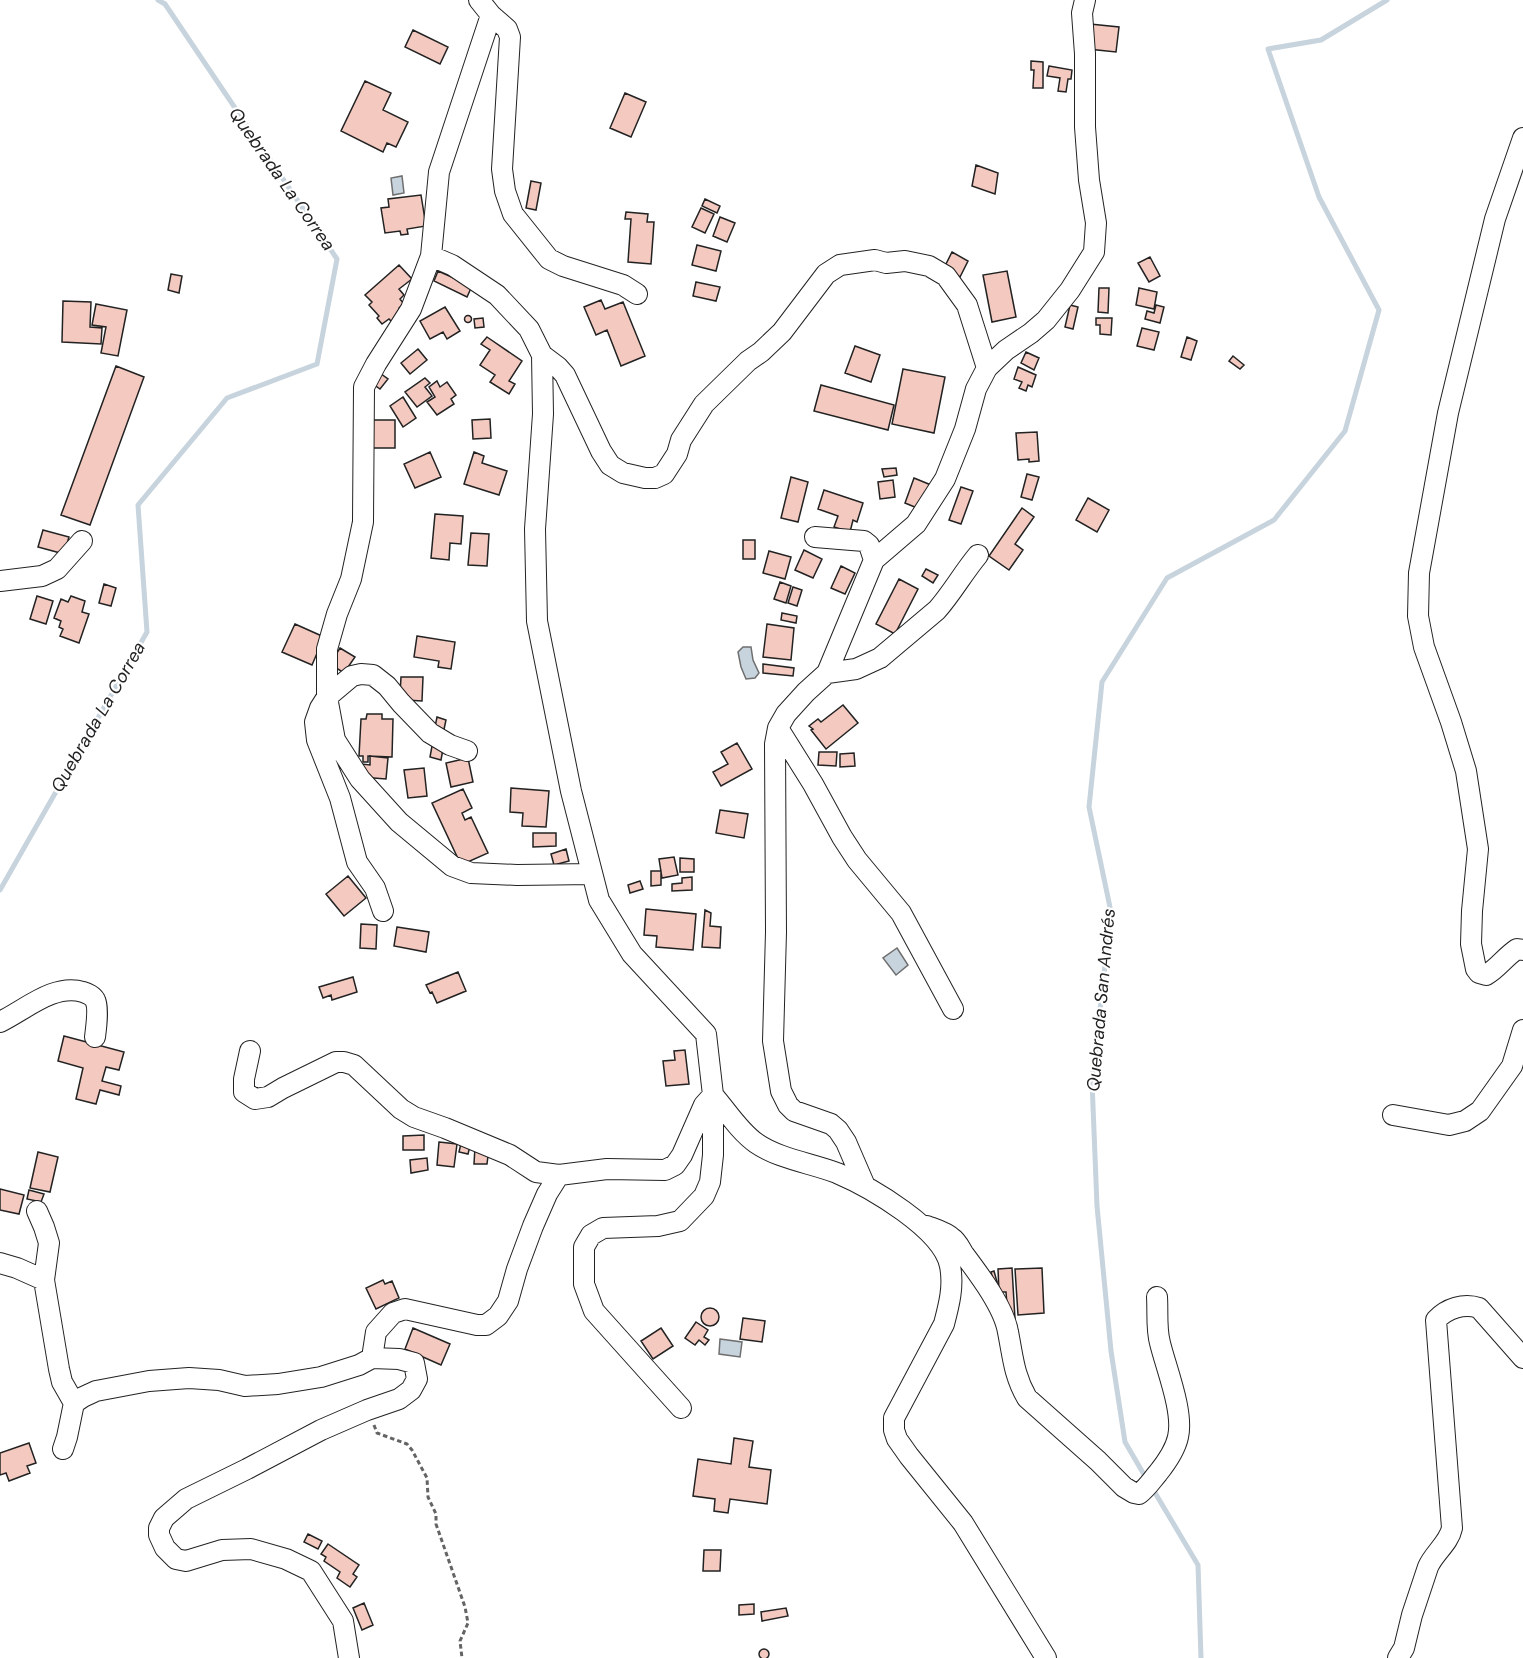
<svg xmlns="http://www.w3.org/2000/svg" width="1523" height="1658" font-family="'DM Sans',sans-serif">
<rect width="100%" height="100%" fill="#fff"/>
<path fill="#c7d3dd" stroke="#6f6f6f" stroke-width="1.5" d="M402 176 404 193 393 195 391 178Z
M743 647H751L753 660 759 673 755 678 746 679 741 667 738 652Z
M897 948 908 965 896 975 883 958Z
M720 1339 742 1342 740 1357 719 1354Z"/>
<g fill="none" stroke-linecap="round" stroke-linejoin="round">
<path stroke="#c7d3dd" stroke-width="5" d="M0 890 147 632 138 505 227 398 317 364 337 259 165 4 158 0
M1146 1478 1125 1442 1111 1351 1097 1206 1092 1081 1111 912 1089 807 1102 682 1167 578 1274 520 1345 431 1379 310 1319 197 1268 49 1321 40 1387 0
M1151 1486 1198 1565 1201 1658"/>
</g>
<path fill="#f3c9c0" stroke="#222" stroke-width="1.5" d="M1090 24 1119 27 1116 52 1088 49Z
M413 30 448 47 440 64 405 47Z
M1031 61 1043 62V88H1033L1034 70H1031Z
M1049 66 1072 70 1071 79H1068L1066 92 1058 91 1060 78 1047 76Z
M365 81 391 93 383 110 408 122 396 147 387 143 383 152 341 131Z
M625 93 646 102 631 137 610 128Z
M976 165 998 173 995 194 972 186Z
M531 181 541 183 536 210 526 208Z
M421 195 426 226 407 229 408 234 401 235 400 231 385 233 381 208 389 207 388 199Z
M705 199 720 206 717 213 702 206Z
M701 208 714 214 705 233 692 227Z
M626 212 648 214 647 222H654L651 264 628 262 631 219H625Z
M720 217 735 223 727 242 713 236Z
M697 245 721 251 716 271 692 265Z
M952 252 968 261 960 277 944 268Z
M1150 257 1160 276 1149 282 1138 263Z
M399 265 412 279 399 289 404 295 400 299 404 304 399 308 405 314 394 324 389 319 382 324 377 318 379 316 369 305 372 302 365 295Z
M438 271 472 286 467 297 434 281Z
M1007 271 1016 317 992 322 983 275Z
M171 274 182 276 179 293 168 290Z
M696 282 720 287 716 301 693 296Z
M1099 288H1109L1108 313 1098 312Z
M1139 288 1157 292 1154 309 1136 305Z
M601 300 605 309 623 302 645 356 621 366 607 330 596 335 584 307Z
M63 301 91 302 90 327 102 328 101 344 62 342Z
M96 304 127 310 118 356 101 353 106 327 92 325Z
M1070 305 1078 307 1073 329 1065 327Z
M1156 305 1164 307 1160 323 1145 319 1147 311 1154 313Z
M445 307 460 331 447 339 443 332 430 339 420 321Z
M464.5 319a3.5 3.5 0 1 1 7 0a3.5 3.5 0 1 1-7 0Z
M483 318 484 327 475 328 474 319Z
M1096 318H1112L1111 335 1100 334V325H1096Z
M1142 328 1159 332 1154 350 1137 346Z
M487 337 522 361 509 381 515 384 509 394 490 382 495 375 480 365 490 350 481 344Z
M1187 337 1197 341 1191 360 1181 357Z
M855 346 880 355 871 382 845 373Z
M418 349 427 360 410 374 401 363Z
M1026 352 1039 358 1034 370 1021 363Z
M1233 356 1244 365 1240 369 1229 361Z
M116 366 144 377 90 525 61 515Z
M1018 367 1036 375 1032 387 1028 385 1026 391 1019 388 1022 382 1014 379Z
M903 369 945 377 934 433 892 424Z
M377 371 388 379 380 389 369 381Z
M425 378 430 383 425 387 432 396 417 407 405 392Z
M437 381 440 387 447 382 456 395 451 399 454 404 437 415 427 402 435 397 429 387Z
M821 385 894 405 888 430 814 411Z
M403 397 416 418 403 427 390 406Z
M490 419 491 438 473 439 472 420Z
M371 420H395V448H372Z
M1037 432 1039 461 1029 462V459L1018 460 1016 433Z
M430 452 441 477 415 488 404 464Z
M474 452 484 456 482 463 507 471 499 495 464 484Z
M896 468 897 475 884 477 882 469Z
M1027 474 1039 477 1032 500 1021 497Z
M791 477 808 482 798 522 781 518Z
M914 478 931 485 922 510 905 503Z
M893 480 895 497 880 499 878 482Z
M961 487 973 491 961 524 949 520Z
M824 490 863 503 857 522 853 520 850 532 834 527 838 516 818 509Z
M1088 498 1109 510 1097 532 1076 520Z
M1022 508 1034 517 1015 544 1023 550 1009 570 989 556Z
M435 514 463 516 461 544 450 543 449 560 431 558Z
M43 530 69 537 64 554 38 547Z
M471 533 489 534 487 566 468 565Z
M743 540H755V559H743Z
M804 550 822 559 813 578 795 570Z
M769 551 791 557 785 579 763 573Z
M841 566 855 573 845 594 831 588Z
M926 569 938 575 933 583 922 576Z
M899 579 918 589 895 634 876 624Z
M780 582 791 586 786 603 774 599Z
M104 584 116 588 111 606 99 603Z
M793 587 802 590 797 606 788 603Z
M37 596 53 601 46 624 30 619Z
M71 596 85 601 82 612 89 614 79 643 60 636 63 629 59 627 61 621 54 618 61 599 68 602Z
M782 613 797 616 796 623 781 620Z
M295 624 324 637 312 665 282 652Z
M767 624 794 628 791 660 763 657Z
M417 636 455 642 451 669 438 667 439 661 414 657Z
M340 648 355 657 344 673 330 664Z
M763 664 794 668 793 676 763 673Z
M401 677H423L422 701 406 700V694H400Z
M843 705 858 723 826 749 811 730 813 729 809 726 818 719 821 722Z
M367 714H382V719H393L392 757 368 756V762H363V756H359L361 719H366Z
M437 717 446 720 443 734 434 732Z
M737 743 752 769 721 786 713 772 728 764 721 752Z
M432 746 443 749 441 760 430 757Z
M819 752H837L836 766 818 765Z
M854 753 855 766 840 767V754Z
M370 756 388 758 386 779 361 777 362 764 370 765Z
M468 758 473 782 451 787 446 763Z
M424 768 427 796 408 798 404 770Z
M511 788 549 791 546 827 522 826 523 813 510 812Z
M463 789 472 808 462 813 465 820 471 817 488 853 461 865 432 803Z
M720 810 748 814 744 838 716 833Z
M533 833H556V846L533 847Z
M566 849 569 861 554 865 551 854Z
M674 857 678 875 662 878 659 859Z
M680 858 694 859V872H680Z
M651 871H661V885L651 886Z
M348 876 366 898 344 916 326 894Z
M692 877V890L672 891V884L682 883V878Z
M640 881 643 889 630 893 628 885Z
M646 909 696 914 693 950 656 947 657 936 644 935Z
M705 910 711 913 710 926 721 927 720 948 702 947Z
M361 924 377 925 376 949 360 948Z
M397 927 429 932 426 952 394 946Z
M458 972 466 991 437 1003 432 992 430 993 426 985Z
M353 977 357 992 332 1000 331 995 323 998 319 987Z
M64 1036 124 1052 119 1070 106 1067 102 1081 121 1086 119 1095 100 1090 96 1104 76 1099 83 1068 58 1061Z
M685 1050 689 1084 666 1086 663 1061 675 1060 674 1051Z
M424 1135V1150H403V1136Z
M462 1139 471 1142 468 1154 459 1152Z
M439 1142 457 1144 454 1167 437 1165Z
M475 1147 489 1148 487 1164H474Z
M38 1152 58 1157 50 1192 30 1188Z
M427 1158 428 1170 411 1173 410 1160Z
M0 1189 24 1195 19 1214 0 1210Z
M29 1190 44 1194 41 1202 27 1199Z
M1012 1268 1015 1319H1008L1006 1292H999L998 1269Z
M1042 1268 1044 1313 1018 1315 1015 1269Z
M994 1271 997 1282 994 1283 991 1272Z
M383 1280 385 1284 392 1281 399 1298 376 1309 366 1288Z
M701 1317a9 9 0 1 1 18 0a9 9 0 1 1-18 0Z
M743 1318 765 1321 762 1342 740 1339Z
M696 1322 708 1330 704 1337 709 1340 705 1345 699 1340 695 1345 685 1338Z
M413 1328 450 1344 441 1365 405 1349Z
M661 1328 673 1346 653 1359 641 1341Z
M734 1438 753 1441 749 1467 771 1470 767 1504 730 1499 728 1513 714 1511 715 1499 693 1496 698 1459 731 1464Z
M29 1443 36 1463 27 1466 30 1473 9 1481 6 1473 0 1475V1453Z
M308 1534 322 1541 318 1549 304 1542Z
M328 1544 359 1565 353 1574 357 1577 350 1587 337 1578 340 1572 324 1561 326 1557 321 1554Z
M704 1550H721L720 1571H703Z
M364 1603 373 1625 362 1630 353 1608Z
M754 1604V1614L739 1615V1605Z
M786 1608 788 1616 762 1621 761 1612Z
M759 1654a5 5 0 1 1 10 0a5 5 0 1 1-10 0Z"/>
<g fill="none" stroke-linecap="round" stroke-linejoin="round">
<g stroke="#222" stroke-width="22">
<path id="minor" d="M479 0 491 15 439 172 431 256 452 265 497 295 529 329 542 355 543 414 535 529 537 621 571 791 599 900 632 954 706 1034 713 1095V1155L710 1182 704 1196 680 1221 658 1226 603 1228 591 1235 584 1247V1284L594 1311 681 1408
M491 15 507 29 510 37 502 169 505 191 513 214 549 259 563 266 623 285 637 294
M1523 138 1495 219 1448 413 1419 573 1418 616 1424 647 1451 722 1466 771 1478 849 1472 911 1471 944 1476 969 1479 973 1486 975C1497 969 1505 957 1517 949L1523 950
M431 256 411 309 376 364 364 387 363 522 351 579 337 614 327 649V697L335 740 360 779 399 822 452 866 471 873 517 875 592 874
M542 355 558 367 565 375 601 451 610 465 623 473 645 478H655L664 474 677 454 681 440 704 404 748 361 761 352 782 332 826 274 840 265 875 260 886 263 905 261 929 266 946 276 967 305 987 368
M815 537 864 541 869 545 874 560
M0 581 42 576 57 569 82 541
M827 673 856 669 880 658 937 610C952 593 963 573 978 555
M778 728 813 784 842 837 857 860 901 913 953 1009
M383 911 375 888 357 862 340 798 317 740 315 722 320 708 327 697 352 676 361 674 373 675 387 686 401 703 430 733 450 745 467 751
M0 1022C25 1010 54 983 83 992 87 993 93 996 95 1000 99 1007 96 1029 95 1037
M250 1051 244 1079V1092L255 1099 268 1097 283 1088 336 1062H344L354 1065 401 1109 414 1117 445 1128 510 1155 536 1172 559 1175
M713 1095C727 1111 739 1131 756 1143 779 1159 811 1163 837 1173 870 1187 943 1229 950 1266 954 1286 949 1305 944 1324L894 1418V1430L897 1439 909 1456 963 1523 1046 1658
M1393 1115 1449 1125 1465 1121 1480 1111 1512 1066 1523 1030
M865 1186 846 1142 838 1130 831 1124 794 1111 788 1105 781 1091 773 1041 776 932 775 744 778 728 786 714 806 692 827 673 874 560 916 524 945 479 965 429 976 389 987 368 1006 350 1031 333 1046 320 1070 290 1094 252 1096 223 1089 180 1085 127V54L1082 13 1085 0
M37 1211 44 1227 49 1243 44 1280 59 1369 62 1382 74 1403
M927 1226C935 1229 946 1232 952 1238 957 1241 960 1248 963 1253 978 1273 1004 1307 1008 1332 1013 1357 1014 1376 1027 1398L1098 1461 1124 1487 1134 1493 1139 1494C1147 1488 1152 1480 1158 1473 1166 1463 1175 1451 1178 1437 1184 1412 1166 1368 1160 1343 1156 1329 1158 1311 1157 1297
M0 1263 17 1268 44 1280
M63 1449 67 1437 74 1403 83 1397 96 1391 149 1381 189 1378 219 1380 245 1386 278 1384 321 1377 359 1365 372 1358
M349 1658 343 1621 311 1571 286 1559 251 1549 222 1550 186 1561 176 1559 165 1548 159 1535V1528L164 1518 186 1499 247 1469 321 1430 367 1410 399 1399 411 1390 417 1379 414 1363 399 1359 372 1358 376 1332 393 1313 405 1309 477 1325H486L498 1316 508 1301 517 1269 533 1226 547 1194 559 1175 607 1169 665 1170 675 1165 682 1155 704 1105 713 1095
M1398 1658 1404 1648 1412 1615 1428 1567C1434 1553 1449 1543 1452 1528L1436 1320C1447 1308 1464 1303 1479 1308L1523 1358"/>
</g>
<path stroke="#646464" stroke-width="3" stroke-dasharray="4.5 3" stroke-linecap="butt" d="M374 1425 377 1433 407 1444 412 1450 427 1478 428 1497 436 1514V1524L465 1607 468 1623 460 1641 462 1658"/>
<use href="#minor" stroke="#fff" stroke-width="20"/>
</g>
<g text-anchor="middle" dominant-baseline="central" stroke-width="4.5" stroke-linejoin="round" paint-order="stroke">
<g font-size="18" font-style="italic" fill="#222" stroke="#fff">
<text transform="translate(282 179) rotate(55)">Quebrada La Correa</text>
<text transform="translate(98 717) rotate(-60)">Quebrada La Correa</text>
<text transform="translate(1101 1000) rotate(-85)">Quebrada San Andrés</text>
</g>
</g>
</svg>
